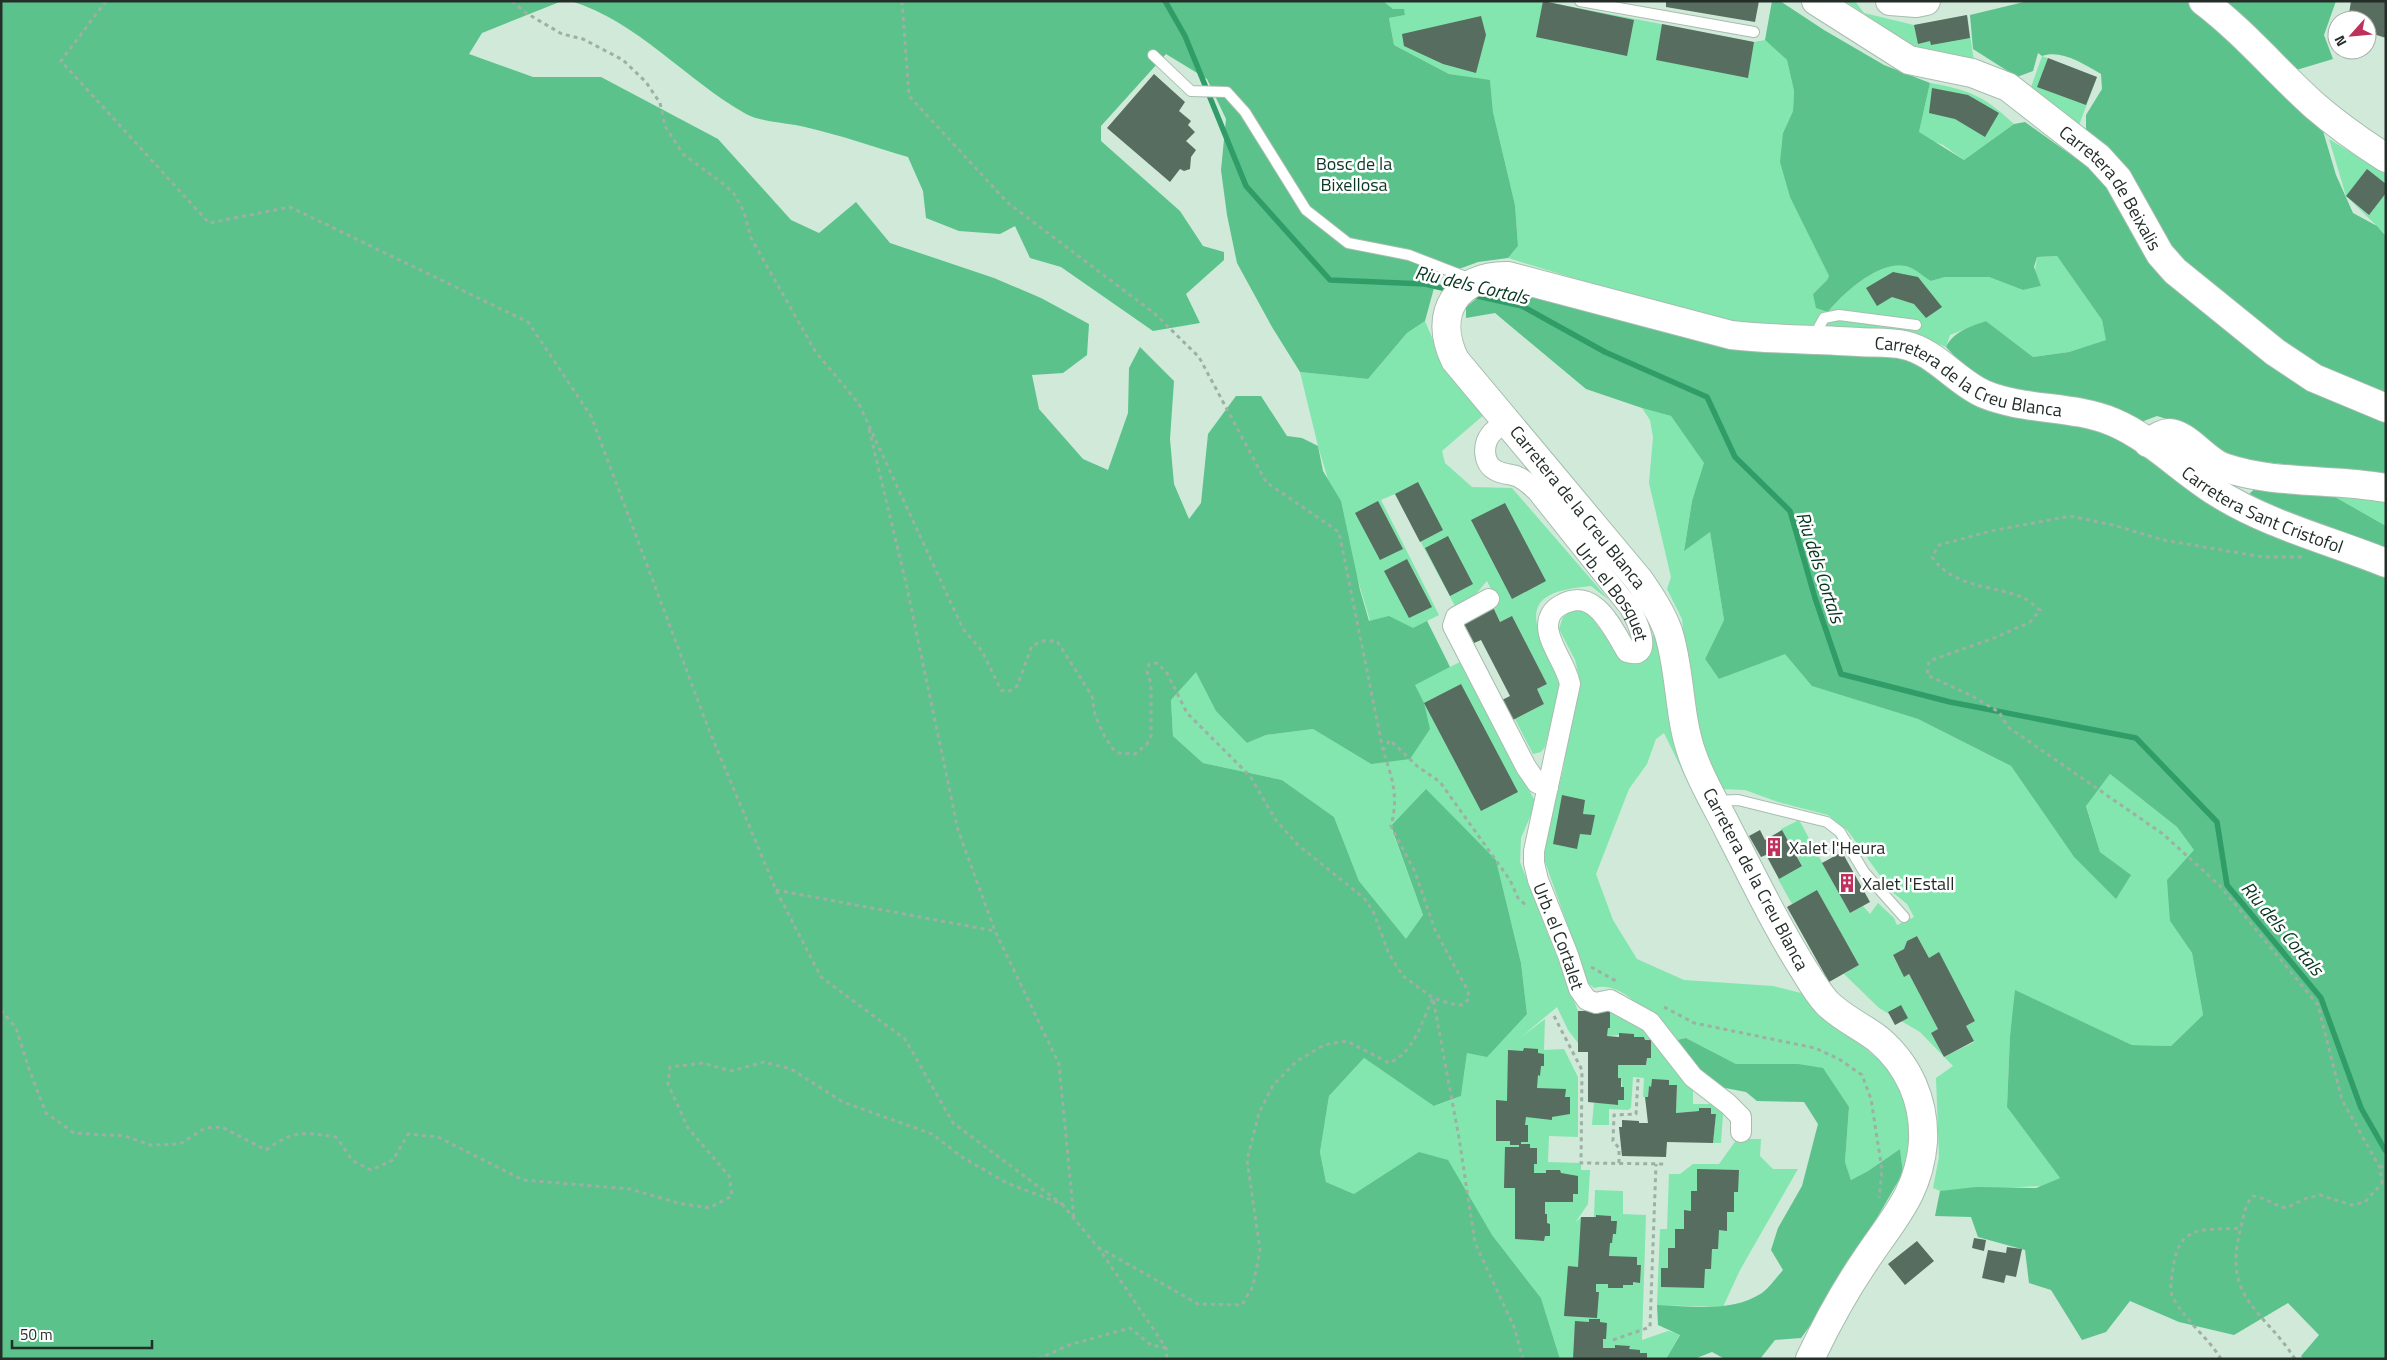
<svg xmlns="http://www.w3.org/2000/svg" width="2387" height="1360" font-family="'Titillium Web',sans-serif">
<rect width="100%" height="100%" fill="#d0e9d9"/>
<path fill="#83e6ae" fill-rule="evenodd" d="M1383 1H1542L1754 42 1765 40 1787 60 1794 91 1793 111 1783 133 1789 193 1829 276 1827 280 1813 294 1828 312C1844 292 1884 256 1911 268 1918 271 1924 277 1931 281L1945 277H1989L2023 290 2041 286 2035 271 2037 257 2057 256 2102 320 2107 340 2069 352 2033 357 1986 321 1950 335 1946 347 1924 339 1749 326 1672 308 1508 258 1518 246 1515 205 1493 112 1490 81 1449 74 1394 45 1389 18 1405 15 1404 10 1393 9Z
M1845 1H1855L1864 13 1914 25 1967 15 1974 61 1925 52 1902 40Z
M2042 56 2097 77 2078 128 2029 93Z
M1930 83C1970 90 1984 96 2014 124L1964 160 1943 145 1918 136Z
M2329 139 2386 174V235L2346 196Z
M1425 321 1442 361 1486 413 1442 451 1445 463 1472 487 1512 488 1609 600 1591 586C1538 591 1522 604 1549 655 1552 662 1560 672 1560 679 1561 692 1549 731 1545 747L1541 752 1533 754 1515 719 1544 704 1537 689 1547 684 1512 617 1500 622 1493 607 1498 604 1487 581 1476 594 1455 606 1395 494 1381 500 1439 615 1427 621 1448 663 1420 682 1460 662 1536 803 1521 838 1520 862 1578 1011V1043L1568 1030 1557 1007 1521 1037 1545 1019 1544 1050 1564 1049 1578 1077V1137L1549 1136 1548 1162 1581 1163V1170H1590L1588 1204 1575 1223 1581 1217H1594L1595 1190 1623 1191V1214L1646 1215 1642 1340 1668 1331 1680 1334 1666 1359H1560L1541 1298 1492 1235 1354 1194 1326 1182 1320 1152 1329 1096 1364 1058 1435 1106 1461 1096 1467 1053 1527 1014 1521 963 1496 860 1425 790 1392 830 1423 915 1406 940 1359 881 1334 817 1282 780 1203 763 1173 736 1171 700 1196 671 1247 743 1266 735 1313 729 1371 764 1370 621 1318 446 1300 372 1368 379 1407 333Z
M1642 408 1671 416 1705 464 1692 501 1684 550 1710 532 1724 620 1705 659 1719 679 1785 653 1813 686 1918 719 2011 766 2074 857 2116 898 2130 875 2100 852 2086 805 2110 774 2177 827 2195 851 2170 921 2192 953 2203 1015 2171 1046 2132 1045 2016 991 2010 1036 2007 1107 2060 1178 2041 1186 1940 1191 1933 1188 1939 1157 1936 1078 1953 1066 1920 1032 1879 1008 1844 974 1859 965 1817 891 1792 904 1778 879 1802 865 1781 829 1799 820 1850 913 1863 906 1870 914 1878 903 1894 918 1897 925 1914 917 1907 904 1891 891 1848 831 1828 815 1778 802 1745 790 1719 789 1708 764 1692 708 1682 619 1667 589 1671 577 1649 483 1653 437 1650 420ZM1917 936 1929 958 1939 953 1975 1021 1966 1026 1974 1042 1944 1057 1931 1033 1938 1029 1909 974 1904 976 1893 956 1904 949 1907 941Z
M2328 493 2386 498V526Z
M1572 610H1586L1622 659 1648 654 1653 635H1660L1690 773 1707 821 1664 733 1656 739 1647 764 1629 789 1596 874 1613 920 1637 959 1684 980 1773 986 1805 994 1825 1015 1895 1073 1909 1103 1913 1140 1903 1173 1900 1149 1868 1171 1851 1180 1845 1162 1849 1107 1798 1064H1736L1686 1038 1672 1041C1654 1022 1624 979 1594 988L1588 983 1544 859V846L1563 770 1579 676 1575 660 1559 629 1563 617Z
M1610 1011 1629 1016 1659 1042 1693 1084V1104H1713L1723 1114 1721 1143H1713L1716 1114H1711V1108H1699V1111L1676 1113 1677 1085H1669V1080H1652L1651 1087H1649L1648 1097H1643L1644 1078 1633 1077 1631 1108 1628 1110 1609 1109V1125H1592L1594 1102 1617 1105 1618 1100H1624L1621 1078H1618V1065H1646L1647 1058 1651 1057V1040H1645L1644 1037H1634V1034L1607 1036 1608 1028 1610 1027Z
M1737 1139H1761L1760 1156 1773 1169H1798L1740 1270 1723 1307 1657 1305 1660 1229H1667L1669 1174H1680L1693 1164H1719Z"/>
<path fill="#5ac28a" d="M1 1H562L482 33 469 54 533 77H601L718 139 791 220 819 233 856 202 890 243 994 278 1041 298 1089 324 1087 355 1063 373 1032 375 1039 409 1083 459 1108 470 1128 413 1129 368 1140 347 1174 381 1170 439 1174 484 1189 519 1201 503 1208 434 1236 396H1261L1287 436 1302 438 1318 446 1323 471 1341 501 1360 590 1369 621 1389 616 1413 628 1427 621 1450 667 1415 685 1424 703 1430 729 1410 759 1371 764 1313 729 1266 735 1247 743 1216 711 1196 672 1171 700 1173 736 1203 763 1282 780 1334 817 1359 881 1406 939 1423 915 1391 826 1426 789 1496 860 1521 963 1527 1014 1487 1057 1467 1053 1461 1096 1434 1106 1364 1058 1329 1096 1320 1152 1326 1182 1354 1194 1419 1152 1448 1160 1492 1235 1541 1298 1560 1359H1Z
M571 1H1383L1393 9H1404L1405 15 1389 18 1394 45 1449 74 1490 80 1493 112 1515 205 1518 246 1508 258 1478 262 1437 277 1425 321 1407 333 1368 379 1300 372 1272 327 1237 263 1227 215 1221 170 1226 119 1207 79 1166 54 1101 126V141L1180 211 1203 246 1224 252V260L1186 294 1200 323 1153 331 1061 267 1030 258 1015 226 1000 234 959 231 926 218 923 191 908 157C874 147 840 135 805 127 789 123 760 122 746 114 686 80 637 21 571 1Z
M1772 1H1780L1824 30 1884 65 1930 83 1919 132 1964 160 2014 124 2025 122 2091 169 2121 200 2145 242 2386 419V474L2230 459 2170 420 2157 416 2141 422 1996 386 1965 367 1946 347C1953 332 1971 326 1986 321L2033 357 2069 352 2106 340 2102 320 2057 256 2037 257 2034 267 2041 286 2023 290 1989 277H1945L1931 281C1924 277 1918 271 1911 268 1884 256 1844 292 1828 312L1816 308 1813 294 1827 280 1829 276 1790 197 1780 162 1783 133 1793 111 1794 91 1787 60 1765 40Z
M2028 1H2186L2216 24 2313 118 2323 131 2336 175 2353 213 2377 226 2386 236V400L2307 361 2242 313 2176 254 2100 146 2086 130V115L2102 89 2101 74C2084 64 2061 49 2042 56L2038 53 2033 71 2017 77 1973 49 1970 15Z
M2214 1H2336L2324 35 2333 59 2293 71Z
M1486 291 1525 293 1876 353 1926 364 2115 438 2164 469 2321 553 2386 577V1359H2303L2301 1356 2319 1335 2288 1303 2234 1335 2179 1322 2130 1301 2106 1332 2082 1340 2051 1290 2029 1283 2025 1250 1978 1237 1971 1217 1935 1216 1940 1191 1976 1187 2036 1188 2060 1178 2007 1107 2010 1036 2015 990 2132 1045 2171 1046 2203 1015 2192 953 2170 921 2167 880 2194 850 2177 827 2110 774 2086 806 2100 852 2131 875 2116 899 2074 857 2011 766 1918 719 1812 686 1785 654 1719 679 1705 659 1724 620 1710 532 1684 551 1692 501 1704 463 1671 416 1642 408 1586 389 1495 313 1466 318V307Z
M2256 488 2328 493 2386 526V550L2252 500 2250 493Z
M1686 1038 1736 1064H1798L1823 1068 1849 1107 1845 1162 1851 1180 1868 1171 1900 1149 1903 1173 1831 1297 1801 1338 1775 1340 1760 1359H1725L1712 1352 1694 1359H1666L1680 1335 1658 1325 1657 1305C1692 1306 1731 1313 1762 1293 1770 1287 1777 1277 1783 1270L1771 1250 1778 1228 1802 1186 1818 1124 1804 1102 1757 1101 1746 1092 1715 1086 1672 1041Z"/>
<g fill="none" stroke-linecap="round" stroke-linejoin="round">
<path stroke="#309d68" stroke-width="5.5" d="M1165 1 1185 36 1246 186 1330 280 1425 284 1451 290
M1473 295 1522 306 1605 352 1707 397 1735 457 1790 511 1815 598 1841 674 1950 702 2136 738 2217 822 2227 885 2321 998 2361 1108 2385 1150"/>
</g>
<path fill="#576d5f" d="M1543 1 1634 20 1627 56 1536 37Z
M1666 1H1759L1755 22 1666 7Z
M2351 1H2386V38L2367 32V20H2348Z
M1967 15 1970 38 1931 45 1930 41 1918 44 1914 25Z
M1481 16 1486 35 1476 73 1443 64 1404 46 1402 34Z
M1662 24 1754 42 1748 78 1656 60Z
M2048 58 2097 77 2086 105 2037 87Z
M1154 74 1185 102 1179 111 1191 121 1188 125 1195 132 1186 141 1196 150 1191 157 1190 169 1184 171 1180 169 1170 182 1107 128Z
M1932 88 1968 95 1999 113 1985 137 1955 119 1929 113Z
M2367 169 2386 184V193L2369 215 2346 196Z
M1893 272 1918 277 1942 307 1926 318 1914 304 1892 297 1877 306 1866 288Z
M1418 482 1443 530 1420 542 1395 494Z
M1378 501 1403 549 1380 560 1355 513Z
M1505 503 1546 581 1512 599 1471 520Z
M1448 536 1473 584 1450 596 1425 548Z
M1407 559 1432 607 1409 618 1384 571Z
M1493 607 1500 622 1512 616 1547 684 1537 689 1544 704 1513 720 1502 700 1510 696 1481 640 1474 643 1463 622Z
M1461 684 1518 792 1481 811 1424 703Z
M1562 795 1585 800 1583 814 1595 815 1591 835 1580 834 1577 849 1553 844Z
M1760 830 1765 840 1782 830 1802 866 1779 879 1766 855 1761 857 1749 836Z
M1842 852 1870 902 1850 913 1822 863Z
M1817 890 1859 965 1829 982 1787 907Z
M1917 936 1929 958 1939 952 1975 1021 1966 1026 1974 1041 1944 1057 1931 1033 1938 1029 1909 974 1904 977 1893 955 1904 949 1907 941Z
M1901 1005 1908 1018 1895 1025 1888 1012Z
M1578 1011H1610V1028H1608L1607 1036 1619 1037V1033L1634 1034V1037H1644L1645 1040H1651V1058H1647L1646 1065H1618V1078H1621V1087H1624V1100H1618V1105L1588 1102V1052H1578Z
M1524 1048 1538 1049V1053L1544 1054V1066H1541L1540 1076 1538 1075 1537 1088 1566 1089 1565 1097H1570V1114L1552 1117V1120L1526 1117 1525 1125H1528V1142H1521V1144H1530V1148H1537V1164H1534V1173H1546V1170H1560L1561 1173 1578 1176V1194H1573V1202H1545V1214H1547V1223L1550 1224V1236H1545L1544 1241 1515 1239V1188H1504L1505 1147H1519V1145H1510V1141H1496V1100L1507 1101 1508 1050 1523 1051Z
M1652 1079 1669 1080V1085H1677L1676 1113 1699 1111V1108H1711V1114H1716L1713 1143 1667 1142 1666 1157 1622 1156 1619 1127H1622V1120L1639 1121V1123H1648L1645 1097H1648L1649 1086 1651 1087Z
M1697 1169 1739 1170 1738 1192H1734V1212H1727V1231L1719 1230 1718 1249H1712L1711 1269H1705L1704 1288 1661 1287V1268H1668V1248H1675V1229H1684V1210L1691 1211V1191H1697Z
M1596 1215 1611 1216V1221H1617L1616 1234H1613L1612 1243H1610L1609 1256 1637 1257V1265H1641L1640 1283 1633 1282V1285H1623V1288H1608V1284H1596V1292H1599L1597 1318 1564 1316 1568 1266 1578 1267 1581 1217H1596Z
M1974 1238 1986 1240 1984 1251 1972 1248Z
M1917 1241 1934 1261 1905 1285 1888 1264Z
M2007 1247 2022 1249 2016 1277 2006 1275 2004 1283 1982 1278 1988 1250 2006 1253Z
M1589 1319H1600V1322L1607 1323 1606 1339H1603V1348H1615V1345L1630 1346 1629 1349 1640 1350V1353H1647V1359H1573L1575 1321 1589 1322Z"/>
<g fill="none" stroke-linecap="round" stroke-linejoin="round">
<g stroke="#a6bdae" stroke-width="12">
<path id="service" d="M1580 1 1754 32
M1153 55 1191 91 1227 92 1245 112 1306 210 1348 243 1409 255 1471 279
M1819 339V327L1824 318 1839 315 1916 325
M1715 801 1738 800 1827 822 1840 832 1864 872 1904 917"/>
</g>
<g stroke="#a6bdae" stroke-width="22">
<g id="minor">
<path id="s1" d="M1506 421C1502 425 1495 429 1491 434 1482 445 1483 465 1497 471 1503 474 1510 474 1516 476 1524 479 1530 485 1536 490L1630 608C1636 618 1656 661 1627 652 1612 628 1595 586 1561 605 1553 609 1548 617 1548 626 1548 644 1566 664 1570 684L1534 851V863L1538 880 1568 955 1579 989 1587 1000 1596 1003 1610 1000 1650 1022 1693 1077 1728 1104 1741 1117V1132"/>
<path d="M1489 599 1456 617 1453 626 1526 767 1537 783 1548 787"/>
</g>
</g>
<g stroke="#a6bdae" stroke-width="30">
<g id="secondary">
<path id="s2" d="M1816 1 1909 60 1972 73 2008 87 2098 157 2118 179 2160 254 2175 271 2275 352 2314 378 2386 408"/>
<path d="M1890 1 1916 3 1926 1"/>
<path d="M2203 1C2244 32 2277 72 2315 106 2337 125 2361 142 2386 158"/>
<path d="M2148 443C2154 440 2161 433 2169 433 2186 433 2206 461 2223 467 2275 485 2332 478 2386 488"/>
<path id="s3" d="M1810 1359C1826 1325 1844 1292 1865 1261 1892 1220 1919 1194 1923 1142 1925 1102 1909 1065 1878 1039 1861 1026 1842 1018 1827 1003 1819 994 1812 983 1806 973 1777 928 1754 879 1729 831 1717 806 1701 781 1692 754 1678 715 1681 671 1668 631 1661 612 1650 596 1639 580L1455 360C1432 313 1457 275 1508 276L1731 335C1774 340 1817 339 1859 342 1874 343 1890 342 1904 345 1936 352 1956 382 1984 394 2025 411 2072 405 2113 422 2151 438 2181 470 2216 492 2268 525 2329 540 2386 563"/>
</g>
</g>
<path stroke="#9cb0a3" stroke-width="3" stroke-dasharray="4 4" stroke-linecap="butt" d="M106 1 61 61 209 223 290 207 528 322 591 416 709 730 776 890 821 977 905 1039 953 1123 1062 1204
M512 1 526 13 562 34 583 39 623 60 646 82 660 103 665 126 683 154 726 186 735 195 744 212 751 238 815 351 859 404 963 629 982 651 1001 690 1008 692 1017 686 1032 646 1042 641H1057L1092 696 1095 715 1105 737 1113 749 1119 753 1135 754 1147 744 1151 736V684L1147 671 1149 664 1157 663 1167 673 1187 713 1250 776 1275 819 1298 845 1364 898 1373 911 1389 954 1403 976 1433 998 1452 1004 1462 1005 1469 999 1468 991 1435 930 1415 872 1391 826C1399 796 1392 778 1383 750L1390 740 1417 766 1440 782 1510 880 1518 898 1528 907
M902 1 909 96 1008 203 1154 313 1199 357 1266 482 1339 532 1383 750
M869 429 906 583 958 830 995 931 1059 1064 1074 1219
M776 890 995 931
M1591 967 1616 981
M1664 1007 1694 1023 1815 1048 1839 1059 1862 1075 1871 1099 1882 1170 1879 1198
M1 1010 16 1028 29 1069 46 1113 74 1133 125 1136 150 1145 180 1144 205 1128 222 1127 266 1150C294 1130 303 1132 336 1137L353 1161 371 1170 393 1160 408 1134 438 1137 523 1180 630 1189 678 1203 709 1208 732 1196 729 1176 688 1128 668 1084 670 1067 703 1063 731 1071 764 1062 791 1069 843 1102 932 1134 962 1157 1007 1183 1062 1204 1100 1250 1166 1348 1167 1359
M1554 1016 1582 1070 1581 1163 1666 1164
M1619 1163V1148L1613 1141 1614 1115 1636 1114 1638 1079
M2380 1168 2386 1164
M1098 1247 1198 1304 1242 1305 1253 1286 1260 1250 1247 1160 1259 1113 1273 1085 1297 1061 1324 1045 1347 1041 1389 1063C1414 1053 1422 1021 1433 998L1459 1138 1475 1243 1514 1327 1523 1359
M1613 1340 1650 1327 1656 1164
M1038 1359 1069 1345 1130 1328 1151 1345 1166 1348
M2221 1359C2208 1337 2182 1318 2172 1295 2169 1287 2172 1277 2173 1269 2179 1222 2204 1231 2241 1228
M2295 1359C2264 1310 2223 1300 2240 1231 2243 1219 2244 1205 2253 1196 2266 1198 2274 1205 2286 1208L2307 1198 2320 1195 2352 1205 2365 1202 2382 1183 2380 1168 2342 1100 2318 1005 2220 886 2163 834 2008 727 1999 712 1972 696 1927 675 1929 661 1994 638 2030 622 2040 610C2035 606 2029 601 2024 598 1993 585 1953 588 1932 557L1939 545 1991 531 2070 516 2113 525 2163 540 2263 557H2302"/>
<use href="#service" stroke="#fff" stroke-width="10"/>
<use href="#minor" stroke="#fff" stroke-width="20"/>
<use href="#secondary" stroke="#fff" stroke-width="28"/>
</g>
<defs>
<g id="building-bare" transform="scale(1.5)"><path d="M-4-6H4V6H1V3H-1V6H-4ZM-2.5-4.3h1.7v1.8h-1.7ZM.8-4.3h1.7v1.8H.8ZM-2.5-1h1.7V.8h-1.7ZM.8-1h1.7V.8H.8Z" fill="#bf315c" stroke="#fff" stroke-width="2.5" paint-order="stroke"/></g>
</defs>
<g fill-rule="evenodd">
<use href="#building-bare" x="1774" y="847"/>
<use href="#building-bare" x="1847" y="883"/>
</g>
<g text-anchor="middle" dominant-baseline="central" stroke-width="5" stroke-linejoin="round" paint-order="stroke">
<g font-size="18" fill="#0a3822" stroke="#fff">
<text x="1354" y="163">Bosc de la<tspan x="1354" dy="21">Bixellosa</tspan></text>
</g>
<g font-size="18" fill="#242e28" stroke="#fff">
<text stroke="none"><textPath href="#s2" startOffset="359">Carretera de Beixalis</textPath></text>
<text stroke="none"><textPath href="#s3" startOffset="1782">Carretera de la Creu Blanca</textPath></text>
<text transform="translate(1578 507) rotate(51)">Carretera de la Creu Blanca</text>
<text stroke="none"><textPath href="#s3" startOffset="2111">Carretera Sant Cristofol</textPath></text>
<text stroke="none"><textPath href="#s1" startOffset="235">Urb. el Bosquet</textPath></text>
<text transform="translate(1756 879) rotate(62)">Carretera de la Creu Blanca</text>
<text stroke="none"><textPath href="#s1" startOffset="758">Urb. el Cortalet</textPath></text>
</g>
<g font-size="18" fill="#242e28" stroke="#fff" text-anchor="start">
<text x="1789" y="847">Xalet l'Heura</text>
<text x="1862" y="883">Xalet l'Estall</text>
</g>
<g font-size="19" font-style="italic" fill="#06351f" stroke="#fff">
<text transform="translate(1472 284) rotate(13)">Riu dels Cortals</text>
<text transform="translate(1821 567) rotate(72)">Riu dels Cortals</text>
<text transform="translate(2283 928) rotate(50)">Riu dels Cortals</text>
</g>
</g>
<rect width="2387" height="1360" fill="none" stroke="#242e28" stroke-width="5"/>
<g transform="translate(2352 35) rotate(243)"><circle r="24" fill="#ffffff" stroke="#a7aba9"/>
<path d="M0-4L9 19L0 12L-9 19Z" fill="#bf315c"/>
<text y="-8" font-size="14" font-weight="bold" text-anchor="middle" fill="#242e28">N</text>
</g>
<path d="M12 1340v8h140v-8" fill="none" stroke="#242e28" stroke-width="2.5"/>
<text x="20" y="1340" font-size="15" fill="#242e28" stroke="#ffffff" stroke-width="4" paint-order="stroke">50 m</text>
</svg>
